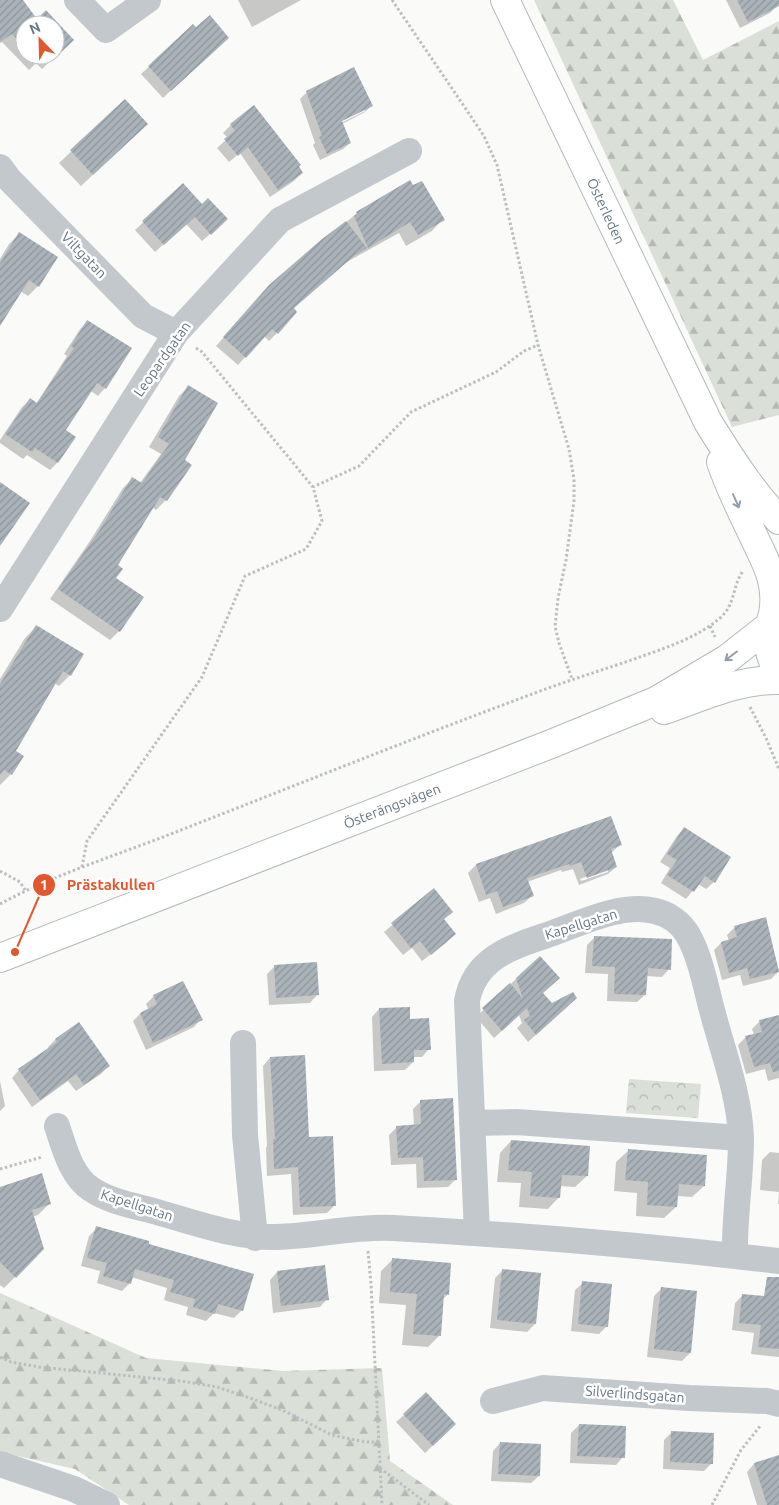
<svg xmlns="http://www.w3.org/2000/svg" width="779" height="1505" font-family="Ubuntu,sans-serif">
<defs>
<pattern id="forest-firs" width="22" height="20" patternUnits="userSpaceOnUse" patternTransform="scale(1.25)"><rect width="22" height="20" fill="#dadfd7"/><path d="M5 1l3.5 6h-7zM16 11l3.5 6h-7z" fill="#b4b9b4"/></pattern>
<pattern id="park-crowns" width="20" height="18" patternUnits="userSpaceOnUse" patternTransform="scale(1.25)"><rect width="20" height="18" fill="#dadfd7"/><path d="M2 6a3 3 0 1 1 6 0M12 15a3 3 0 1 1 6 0" fill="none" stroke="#b4b9b4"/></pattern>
<pattern id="building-hatch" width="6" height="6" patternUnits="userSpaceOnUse" patternTransform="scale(1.25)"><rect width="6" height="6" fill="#aab3b9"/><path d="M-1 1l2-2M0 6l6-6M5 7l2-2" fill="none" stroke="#8e969c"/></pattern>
</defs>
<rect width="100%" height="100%" fill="#fafaf8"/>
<path fill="url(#forest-firs)" d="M534 0H673L703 60 779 21V415L732 427Z
M0 1293 146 1358 283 1371 382 1368 390 1461 453 1505H129L75 1469 0 1452Z"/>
<path fill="url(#park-crowns)" d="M629 1079 701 1084 698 1118 626 1113Z"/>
<path fill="#0003" fill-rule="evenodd" d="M0 0H21L37 21 45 12 72 40 42 69 36 63 29 70 2 42 0 43ZM25 25H55V55H25Z
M238 0H301L252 27Z
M726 0H775L778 5 770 13 740 28Z
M193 26 219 45 163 98 141 74Z
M307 92 371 106 365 112 342 124 350 143 343 149 320 160 313 145 315 143 300 99ZM365 108V111L337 125 336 122Z
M125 101 135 135 81 186 59 163Z
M231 125 298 167 302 173 294 181 270 197 240 153 229 162 217 148 228 138 223 133Z
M183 185 218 227 202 241 186 224 155 252 135 230Z
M357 213 443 219 432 231 406 246 399 233 345 263 292 309 277 333 269 341 264 336 238 365 216 346 261 295Z
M19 234 38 286 28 296 20 291 0 323V259L9 244Z
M87 322 105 388 98 396 91 391 64 431 74 438 57 463 50 470 27 455 23 459 0 443V440L22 407 30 400 36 404 67 356 64 354 80 329Z
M188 387 183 460 190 465 166 500 156 510 152 507 116 565 115 578 119 631 110 640 50 599 90 541 123 488 132 479 140 483 161 454 149 447 179 396Z
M36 627 70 675 59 686 54 683 14 751 11 774 0 785V679L25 638Z
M611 818 620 845 611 853 616 867 608 874 579 885 573 869 562 872 561 870 527 882 532 896 524 903 496 914 490 898 479 902 468 873 476 865ZM608 869V872L581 881 580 879Z
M684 828 714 882 706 889 698 884 686 899 661 883 670 868 660 862 677 836Z
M434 890 452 912 443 920 447 942 422 961 412 948 403 955 384 932Z
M765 919 779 971 771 979 743 986 740 975 722 980 714 950 721 943 729 941 727 935 735 927Z
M595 937 669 969 662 977 646 976 645 995 637 1002 607 1001 608 974 585 973 587 945Z
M275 966 317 995 310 1003 269 1005 267 974Z
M517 978 542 994 552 1005 568 1006 528 1042 517 1028 522 1023 519 1015 494 1038 476 1017Z
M154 996 201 1019 194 1027 146 1050 133 1021 140 1014 149 1010 146 1004Z
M379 1009 409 1020 429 1049 422 1057H413V1062L405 1070 374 1071 372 1017Z
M779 1016V1078L768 1081 765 1069 746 1074 738 1045 746 1037 754 1035 752 1029 760 1021Z
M79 1024 108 1066 101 1074 76 1091 68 1081 32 1107 12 1078 19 1070 49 1049 48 1047 55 1040Z
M270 1058 308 1138 335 1205 327 1213 293 1215 291 1174 267 1176 266 1148 267 1146 263 1066Z
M0 1081 5 1106 0 1111Z
M421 1101 456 1179 448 1187 417 1188 416 1164 391 1165 389 1135 397 1127 414 1126 413 1109Z
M511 1141 587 1176 575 1187 560 1186 559 1197 548 1209 519 1207 521 1183 497 1182 500 1153Z
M628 1151 704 1186 692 1197 677 1196 676 1207 664 1218 636 1216 637 1193 614 1191 616 1162Z
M770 1152 779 1153V1204H778L779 1192 760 1190 762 1160Z
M0 1188 50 1203 38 1215 32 1217 43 1249 4 1288 0 1285Z
M97 1228 147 1244 242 1310 234 1318 214 1313 206 1321 186 1315 188 1307 164 1300 167 1288 131 1277 130 1283 122 1291 97 1283 100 1271 81 1266 89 1236Z
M393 1259 448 1294 443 1299 440 1335 428 1347 402 1345 406 1305 379 1303 381 1271Z
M502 1271 535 1324 527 1332 490 1328 495 1278Z
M277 1272 327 1299 320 1307 273 1313 270 1280Z
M583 1283 607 1326 599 1334 571 1331 575 1290Z
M662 1288 690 1353 682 1361 647 1357 654 1296Z
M743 1295 779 1299V1357L751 1354 754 1333 732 1330 735 1303Z
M404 1415 447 1432 425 1453 396 1422Z
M579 1425 623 1457 616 1465 570 1463 571 1433Z
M672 1432 712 1463 704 1471 663 1469 664 1440Z
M500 1443 539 1476 531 1483 491 1481 493 1451Z
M779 1456V1505H757L747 1472 754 1464Z"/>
<path fill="url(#building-hatch)" d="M0 0H23L37 19 46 10 74 40 52 61 46 55H55V25H25V48L12 34 0 42Z
M737 0H779V6L748 22Z
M210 15 229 38 171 91 148 66 193 24 196 27Z
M354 67 373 106 342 121 351 143 327 154 319 137 322 136 306 91Z
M125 99 148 124 93 175 70 150Z
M254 105 301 165 299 166 303 173 278 190 248 147 238 156 224 139 235 131 230 124Z
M410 180 413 185 422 181 445 220 418 235 410 222 368 248 354 216 357 214 356 212Z
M183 183 202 204 208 198 228 219 211 235 195 217 164 245 142 221Z
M346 221 367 248 354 256 294 308 297 312 278 334 272 329 246 358 223 337 269 285 322 239Z
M19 232 58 257 39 287 29 280 0 326V263Z
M87 320 132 348 106 389 97 383 66 430 76 437 58 463 35 448 32 452 5 434 30 398 37 403 74 348 71 346Z
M188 385 218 403 185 460 192 465 167 501 160 497 118 565 123 569 116 578 144 597 120 632 58 589 99 531 132 477 142 483 169 444 158 437Z
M0 482 30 503 0 546Z
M36 625 84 654 71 676 63 671 16 751 24 756 12 775 4 770 0 775V684Z
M611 816 622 845 611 849 617 867 587 878 581 862 570 866 569 864 527 878 534 896 503 907 497 891 486 895 476 864Z
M684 827 731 857 715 883 705 876 694 892 667 875 677 860 667 854Z
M434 888 453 912 444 919 456 934 431 955 420 941 411 948 391 923Z
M766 917 779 972 750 979 747 968 729 973 721 942 737 937 734 926Z
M594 936 672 939 671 970 648 968 646 995 614 994 615 967 592 966Z
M540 956 560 978 543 993 552 1003 573 992 577 998 536 1035 524 1020 530 1016 527 1008 502 1031 482 1008 510 983 523 999 516 978Z
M317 962 319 995 276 998 274 965Z
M183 981 203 1020 153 1043 140 1013 157 1004 153 995Z
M410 1007V1019L429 1018 431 1050H414V1062L382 1064 379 1008Z
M779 1015V1071L773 1072 770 1063 754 1067 745 1036 762 1032 759 1020Z
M79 1022 110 1066 84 1085 76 1074 40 1100 18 1069 57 1042 55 1039Z
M305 1055 309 1137 333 1136 336 1206 300 1207 298 1167 274 1169 273 1139H275L270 1057Z
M453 1098 457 1180 424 1181 423 1157 398 1158 396 1126 421 1124 420 1100Z
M511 1140 590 1146 588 1176 562 1175 560 1198 530 1196 532 1172 508 1170Z
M628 1149 707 1155 705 1186 679 1184 677 1207 647 1205 648 1182 625 1180Z
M42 1173 51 1204 32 1210 44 1249 16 1278 0 1262V1187Z
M96 1226 149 1241V1244L254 1274 243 1311 218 1304 215 1314 193 1307 195 1299 170 1292 174 1280 135 1269 131 1284 103 1276 107 1263 87 1258Z
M392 1258 451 1263 449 1295 444 1294 441 1336 413 1334 417 1294 390 1292Z
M325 1265 329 1300 281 1306 277 1271Z
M502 1269 541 1273 536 1324 497 1320Z
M767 1277H779V1349L758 1347 761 1325 739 1323 742 1294 764 1296Z
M582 1281 612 1284 608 1327 578 1324Z
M661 1287 697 1291 691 1353 654 1349Z
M426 1392 456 1424 433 1446 403 1414Z
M579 1424 626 1426 625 1458 577 1456Z
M671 1431 714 1433 713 1464 670 1462Z
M500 1442 541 1444 540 1476 498 1474Z
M779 1455V1505H767L754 1463Z"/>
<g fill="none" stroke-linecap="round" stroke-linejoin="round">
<g stroke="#b3babf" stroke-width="30">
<path id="secondary" d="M505 0 708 422C729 456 751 491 779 520
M721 462C729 486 741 510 752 533 765 561 779 582 773 614
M773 614C766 635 767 654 779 673
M664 710C702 697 739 679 779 680
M0 958 551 744 656 701 727 659 769 626"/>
</g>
<path stroke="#bbbfc2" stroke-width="3" stroke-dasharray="2.5 2.5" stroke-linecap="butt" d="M392 0 472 118 484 136 497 165 538 345 569 449 574 479V501L566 560 558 598 555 626 559 643 572 679
M196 348 202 352 313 487
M710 626 715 637
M750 707 766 738 779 769
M82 867 87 841 202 677 245 576 306 549 322 521 313 487 359 466 411 412 496 372 524 351 538 345
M0 871 20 882 25 890
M0 904C57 873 121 854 181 830 299 784 416 737 535 693 569 680 603 670 637 658 665 648 697 638 720 618 736 604 732 586 743 571
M0 1169 42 1157
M368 1251 371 1284 382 1505
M0 1357 11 1362 39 1367 181 1381 217 1387 247 1397 282 1410 332 1435 365 1442H378
M380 1468 429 1505
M712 1505 741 1450 761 1425"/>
<path stroke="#c3c8cc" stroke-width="26" d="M77 0 106 30 148 0
M0 167 8 178 143 316 176 333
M0 609 176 333 280 220 409 151
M243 1043 245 1135 255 1238
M472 1123 516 1122 741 1138
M57 1126C64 1147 71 1176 91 1189 110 1202 135 1206 157 1212 196 1223 236 1238 277 1237 316 1236 354 1226 393 1228 522 1235 651 1246 779 1261
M477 1233 467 1001C475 956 515 946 553 933 584 922 621 903 655 911 669 914 681 923 688 935 701 958 706 989 713 1014 724 1055 740 1097 741 1139 741 1178 734 1217 735 1256
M493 1401 543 1388 689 1398 767 1401 779 1404
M0 1464 74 1489 107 1505"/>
<use href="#secondary" stroke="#fff" stroke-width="28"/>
</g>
<defs><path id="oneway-shaft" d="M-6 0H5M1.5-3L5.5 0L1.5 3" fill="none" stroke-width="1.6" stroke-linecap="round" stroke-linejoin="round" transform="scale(1.25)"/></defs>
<g stroke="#939fa8">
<use href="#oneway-shaft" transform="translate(736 501) rotate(66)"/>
<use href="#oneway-shaft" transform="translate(731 656) rotate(143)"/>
</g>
<g text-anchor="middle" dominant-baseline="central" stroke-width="5" stroke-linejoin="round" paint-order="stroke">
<g font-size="14" fill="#657683" stroke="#fff">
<text transform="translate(606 211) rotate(65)">Österleden</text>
<text transform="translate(84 255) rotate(46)">Viltgatan</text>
<text transform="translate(162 359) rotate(-55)">Leopardgatan</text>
<text transform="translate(392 806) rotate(-21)">Österängsvägen</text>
<text transform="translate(581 924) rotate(-17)">Kapellgatan</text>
<text transform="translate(137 1205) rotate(18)">Kapellgatan</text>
<text transform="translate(635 1394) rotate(4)">Silverlindsgatan</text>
</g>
</g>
<path fill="none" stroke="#e4572e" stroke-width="2" d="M15 952L44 885"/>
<g fill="#e4572e" stroke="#fff" stroke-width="2">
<circle cx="15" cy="952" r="5"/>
<circle cx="44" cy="885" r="12"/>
</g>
<g font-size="15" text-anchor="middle" font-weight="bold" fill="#fff">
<text x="44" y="890">1</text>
</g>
<g font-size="15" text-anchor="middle" font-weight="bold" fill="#e4572e" stroke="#fff" stroke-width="5" stroke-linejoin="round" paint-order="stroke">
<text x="111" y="890">Prästakullen</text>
</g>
<g transform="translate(40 40) rotate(337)"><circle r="24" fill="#ffffff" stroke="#c1c8cd"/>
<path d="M0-4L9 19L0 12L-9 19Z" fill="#e4572e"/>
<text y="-8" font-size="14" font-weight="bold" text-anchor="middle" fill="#657683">N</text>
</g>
</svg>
